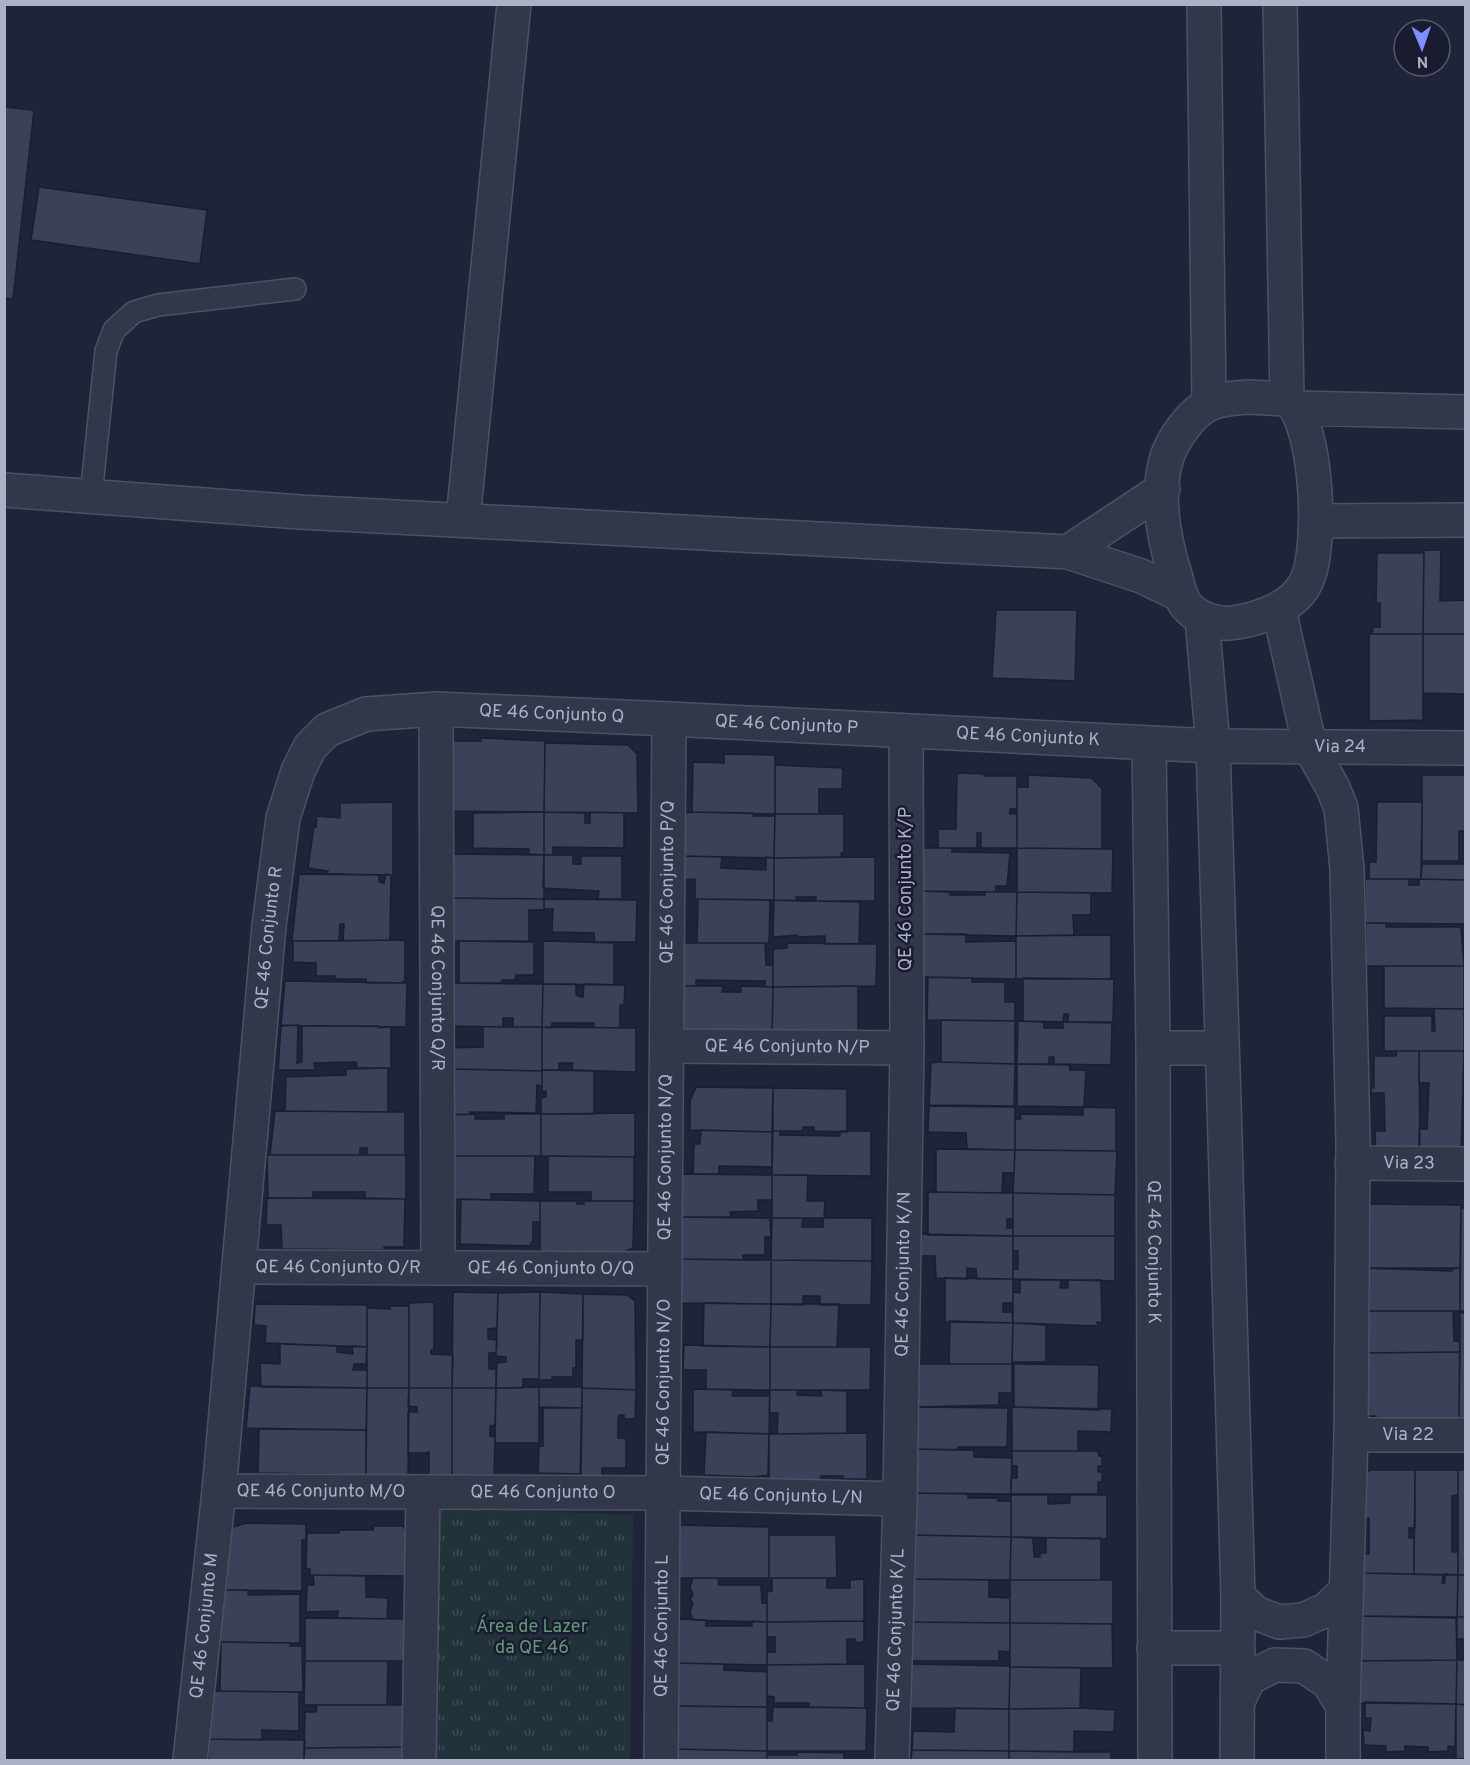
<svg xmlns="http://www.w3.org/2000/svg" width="1470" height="1765" font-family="Overpass,sans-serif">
<defs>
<pattern id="park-tufts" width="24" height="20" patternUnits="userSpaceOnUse" patternTransform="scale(1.5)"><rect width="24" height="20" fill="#21323a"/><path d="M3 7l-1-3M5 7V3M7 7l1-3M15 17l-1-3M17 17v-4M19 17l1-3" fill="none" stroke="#3f4d55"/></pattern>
</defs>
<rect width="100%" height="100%" fill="#1f2439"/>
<path fill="url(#park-tufts)" d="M436 1507 633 1515 630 1760H430Z"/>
<path fill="#3b4159" stroke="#1b1e30" stroke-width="1.5" d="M4 107 34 110 13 299 4 298Z
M39 187 207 210 200 264 31 240Z
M1424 550H1441L1440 601 1466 600V634H1423Z
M1377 553H1424L1423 634H1372L1373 627H1380V603H1376Z
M996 610H1077L1075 681 992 678Z
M1369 634H1423V720L1369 721Z
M1423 634H1466V694L1423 693Z
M481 738 545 741 544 812 448 811 449 741H481Z
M545 743 628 745 637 754 638 813 544 812Z
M724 754 775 755V814L692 812 693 762 724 763Z
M775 765 843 768 842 789H819V814H775Z
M957 773 984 774V776H1017V809H1010V814H1017V848H981V833H977V848H938V829H956Z
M1028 775 1092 778 1102 789V849L1017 848V787H1028Z
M1422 775H1466L1465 831H1459V861H1422Z
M393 802V875L327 874 328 871 308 868 314 826 316 827 317 816 340 818V803Z
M1377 802H1422L1421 879H1369V862H1376Z
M544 812 585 813V823H590V812L624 813V848L553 847V855H544Z
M544 812V855L529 854V849L473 848V813Z
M692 812 753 813V816H775L774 858 681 856 676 815Z
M775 814H844V852L841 853V857L774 858Z
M920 848H952V852L1010 853 1007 886H996V892L920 891Z
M1017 848 1113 849 1112 893 1017 892Z
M449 854 544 855V899L449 898Z
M544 855H573V864H581V856H622V899H598L599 891 543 888Z
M679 856 722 857 721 868 766 870V857L774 858V900L695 899V879L679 880Z
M875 857V901H816V897H796V901L774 900V858Z
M1422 864H1465V880L1421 879Z
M299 874 379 875V882L384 883 386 874 391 875 390 940 343 941 344 924H340L339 941H292Z
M1365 879H1409V885H1419V879L1465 880 1466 924 1365 923Z
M919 891 950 892V895H985V892H1017L1016 936 919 934Z
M1017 892 1091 893V915H1073L1074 935 1016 936Z
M449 898 544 899V910H529V941H449Z
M544 899 637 900 636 942H595L594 933 552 932 553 909H544Z
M698 899 770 900 769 943H697Z
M774 900 860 902 859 944H825V936L797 937V935L773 937Z
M1366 923H1386V927H1461L1464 966H1366Z
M919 934H966V942L1016 941V979L916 977Z
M1111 935V979H1016V936Z
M405 940V981L401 983H366V979H334L335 976H316V963L293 962V941Z
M459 941 534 942V975H516L515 980H502V983H459Z
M543 941 614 943V985L543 984Z
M684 943H765L766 965H773V987H765V981L696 980V986H679Z
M787 943 877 944 876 986 773 987V949L787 948Z
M1384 966H1464V1009L1384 1008Z
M928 977 972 978V982H1005V1002H1015V1021L927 1020Z
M1023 978 1114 979 1113 1022H1068V1014H1064L1063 1022 1023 1021Z
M285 981 407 983 406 1027 281 1025Z
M444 983 543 984 542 1027H513V1018H503V1027L444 1026Z
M543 984H576V994L578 996 583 997 584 984 625 985 624 1005H620V1028H594V1023H552L551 1028 542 1027Z
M679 986H723L722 992H741V986L773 987 772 1040 680 1037Z
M858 986V1031L809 1030V1040H772L773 987Z
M1434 1009H1464V1051H1384V1016H1432V1031H1435Z
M1464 1009H1466V1052H1464Z
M941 1020 1015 1021V1064L941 1062Z
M1018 1021 1044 1022V1028H1063V1022L1112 1023 1111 1065 1054 1064V1057H1049V1064H1017Z
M298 1025 297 1063 302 1062V1026H378V1028L391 1027V1068H357L356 1062 314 1063 315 1070H278L281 1026Z
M483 1027H542V1071L451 1069 450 1048 483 1047Z
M542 1027 636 1028V1072L572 1070 573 1063H559V1070H542Z
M1397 1051H1419L1420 1156H1376L1375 1131H1385L1384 1093H1371V1088H1374V1056H1396Z
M1419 1051H1464L1461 1154 1419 1153V1129H1427L1429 1083H1419Z
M1464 1052H1466V1078H1463Z
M941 1062 1015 1064 1014 1107 929 1106 931 1063Z
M1017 1064 1069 1065 1070 1070H1086L1084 1107 1017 1106Z
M388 1068V1112L285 1111 286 1077 346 1075V1069Z
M451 1069 542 1071V1086L537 1085 536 1113 470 1112V1114L448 1115Z
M542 1070 594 1071V1114H541V1098L546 1097V1091L542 1092Z
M696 1087 773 1088 772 1132 690 1130V1101Z
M773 1088 847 1089V1132L814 1131V1127H803V1131H773Z
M929 1105 1015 1106V1150L967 1149 966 1133 928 1132Z
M1083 1107 1116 1108V1151L1015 1150V1119H1021L1020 1114 1083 1115Z
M275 1111 405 1112V1155H367V1148H360V1155H270Z
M635 1113V1157L541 1156V1114Z
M475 1114V1119H504V1114H541V1156H450L448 1115Z
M701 1130 772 1132V1167L719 1166V1174H693L694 1144H700Z
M773 1131H780V1135L840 1136V1131H871V1176L772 1175Z
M936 1149 1015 1150 1014 1173H1003L1002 1193 936 1192Z
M1015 1150 1117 1151 1115 1195 1013 1193Z
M267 1155H406V1199L365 1198V1192H313V1198H268Z
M450 1156H535L534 1194H491V1200L445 1199Z
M548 1156 634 1157V1201H591V1192H548Z
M681 1174 772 1175V1200H758V1211L730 1212 731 1217H678Z
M772 1175H808L807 1201H825L824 1218H772Z
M928 1192 1013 1193V1219H1007V1228H1013V1236L928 1235Z
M1013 1193 1115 1195V1236H1013Z
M267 1198 405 1199 404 1247H384V1250L282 1249 281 1225H266Z
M461 1199 540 1201V1222H533V1242L531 1243V1246L460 1244Z
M540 1201H577V1204H584V1201H634L633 1248 621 1253 540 1252Z
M1364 1204 1461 1205 1460 1268H1362Z
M1461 1208H1466V1311H1460Z
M678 1217 770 1218 771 1237H765V1255H743V1260L677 1259Z
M772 1218H803L802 1227H823V1218H872V1261L771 1260Z
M920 1234 1013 1236V1279H977L976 1269 967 1268V1279L936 1278 935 1256H920Z
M1013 1236H1115V1281L1013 1279V1269H1018V1251H1013Z
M677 1259 771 1260V1304L677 1303Z
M771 1260 872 1261 871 1305H820V1296H803V1305L771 1304Z
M1362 1268 1452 1271V1269L1460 1268V1311H1362Z
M945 1278 1013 1279V1303H1003V1312H1012L1013 1323 945 1322Z
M1020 1280H1061L1060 1288H1068V1280H1101L1102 1323 1097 1322 1098 1326 1013 1323V1292L1020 1293Z
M453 1292 498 1293 497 1328 488 1329V1339L497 1340 496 1353H489V1369H496V1388H452Z
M540 1292 583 1294V1340H576V1368H573V1377H552V1380H539Z
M540 1292 539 1379H523V1388H496L497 1363 506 1362V1357L496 1356 498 1293Z
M583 1294 627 1295 635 1301 636 1390 582 1388Z
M434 1302V1350H431V1354L453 1355 452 1388H409V1303Z
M704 1303 771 1304 770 1347 703 1346Z
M255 1304 367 1305V1347L265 1343 266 1326 254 1325Z
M771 1304H839L837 1347H770Z
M390 1306H409V1388H367V1308L390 1309Z
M1362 1311H1453L1454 1341H1460V1352L1362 1353Z
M1460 1313H1466V1418H1459Z
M950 1321 1013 1323 1012 1364H949Z
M1013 1323 1046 1325V1362H1012Z
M280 1344 337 1346V1352L353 1354 352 1346 367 1347 366 1364H354L353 1370H367V1388L261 1387 260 1363 280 1364Z
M684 1345 770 1347V1390L706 1389V1370H683Z
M770 1347H871L870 1390H770Z
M1460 1352 1459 1418H1376V1416H1366L1365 1353Z
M916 1364H1012V1393H999V1405L915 1407Z
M1014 1364 1099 1365 1098 1410 1014 1407Z
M250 1386 367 1388 366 1430 246 1428Z
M539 1387H582V1408L539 1407Z
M539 1387V1443H495L496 1388Z
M367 1388H409L408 1481 366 1475Z
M409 1388H452V1475H429V1452L427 1453H408V1412H417V1407L408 1406Z
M452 1388H496L495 1425 490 1426V1436L495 1437 494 1478H452Z
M582 1388 636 1390 635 1419H624V1415H619L618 1418V1438H626V1468H602V1483H580Z
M693 1389 733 1390 732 1396H770L769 1434 693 1432Z
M770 1390H798L797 1395 822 1396 821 1390 847 1391V1433L777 1434 778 1413H769Z
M914 1407 1008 1408 1007 1447H958V1450L914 1449Z
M1012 1407 1112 1409 1111 1432 1078 1431V1451H1012Z
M543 1408H582L581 1474 538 1473 539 1446H543Z
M259 1429 366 1430V1475L258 1473Z
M706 1432 769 1434 768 1475 754 1477 704 1475Z
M867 1433V1479H843V1476H821V1484L769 1483V1434Z
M914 1449 974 1450V1457L1012 1458 1011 1494 913 1493Z
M1012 1451H1098L1099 1456 1102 1455V1466H1098V1472H1102V1482H1098V1494H1011V1478H1017V1466H1012Z
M1371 1470H1415V1528H1409V1538H1414V1574L1361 1573 1362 1554H1369V1518H1362L1363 1474Z
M1415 1470H1458V1495L1452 1496V1552H1458V1575L1414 1574Z
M1458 1470H1466V1575H1458Z
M911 1493 968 1494V1498H997L998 1501H1011V1537L911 1535Z
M1011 1495H1048V1504L1070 1503V1495H1107V1539L1011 1537Z
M246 1523 306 1524V1540H302V1591L226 1590 230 1528Z
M675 1525 769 1527V1578H679Z
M374 1526H402L408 1532V1576L310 1575V1569H306L307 1533H339V1530H373Z
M769 1535H836L837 1578H769Z
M916 1535 1011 1537 1010 1580 915 1579Z
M1011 1537 1033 1538 1034 1557H1040V1553H1046V1538H1101V1580H1010Z
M1361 1573 1443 1575 1442 1583H1445V1574L1458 1575 1457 1617 1361 1616Z
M313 1575 366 1576V1597L388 1598 387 1619 337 1618 338 1611 306 1612 307 1585H314Z
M1458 1575H1466V1617H1457Z
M693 1578H718L719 1585H761L762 1603H767V1622L693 1620 690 1612 693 1603 690 1599 693 1595 690 1587Z
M772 1578H827V1588H850V1580L864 1579V1621L767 1622V1592L772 1591Z
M910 1579 989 1580V1597L1010 1598V1623L909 1622Z
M1010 1580H1113V1624L1010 1623Z
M224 1590H248V1595L300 1594V1643L220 1642Z
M1356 1616 1456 1618 1457 1660 1356 1661Z
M1457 1617H1466V1656H1463V1639H1457Z
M305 1618 408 1619V1661H305Z
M677 1619 706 1620V1626H752V1621L767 1622V1665L675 1663Z
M864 1621V1642L856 1643 855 1639H847V1664L767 1665V1652H775V1637H767V1622Z
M909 1622 1010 1623V1652L999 1651V1661H909Z
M1010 1623 1112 1624 1113 1668 1010 1667Z
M221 1642 290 1643V1646H302L303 1692 220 1691Z
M1457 1660 1456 1704 1359 1703 1357 1661Z
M1457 1660H1466V1705L1456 1704Z
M305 1661H388L387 1705H304Z
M674 1663 724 1664V1670L767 1672V1707L675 1706Z
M865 1664V1708L809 1707V1703H774V1697L767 1696V1665Z
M909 1664 1010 1666 1009 1709 913 1708 908 1705Z
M1010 1667 1081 1668 1080 1708 1009 1709Z
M214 1691 299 1692V1731L262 1730V1740L209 1739Z
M1365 1702 1456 1704 1455 1747 1448 1746V1751L1428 1752V1747L1405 1746V1751L1386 1752V1746L1364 1745 1363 1730 1370 1731 1371 1718H1365Z
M1456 1704 1466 1705V1759H1456Z
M317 1705H405V1747L304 1748 305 1712H316Z
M673 1706 767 1707V1751L673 1749Z
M773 1707 867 1708 866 1751H767V1721H772Z
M955 1708 1009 1709V1751L912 1750 913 1731 954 1732Z
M1080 1708 1115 1710 1114 1732 1074 1731V1752L1009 1751V1709Z
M209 1739 305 1740 304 1760H208Z
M405 1747 404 1760H304V1748Z
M673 1749 767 1751V1760H673Z
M912 1750 1009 1751V1760H911Z
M1009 1751 1111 1752V1760H1009Z
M797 1752 844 1753V1760H767V1755H797Z"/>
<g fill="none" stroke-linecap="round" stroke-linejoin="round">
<g stroke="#4d5164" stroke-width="24">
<path id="service" d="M91 496 106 351 114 330 134 312 158 305 295 289"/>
</g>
<g stroke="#4d5164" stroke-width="36">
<g id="minor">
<path d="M1204 4 1209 404"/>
<path d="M1280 4 1287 399"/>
<path d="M463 520 514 4"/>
<path id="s1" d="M436 709 438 1268"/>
<path id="s2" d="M1149 744 1153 1048 1155 1760"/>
<path id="s3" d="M667 1046 907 1048"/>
<path d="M1153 1048H1221"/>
<path id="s4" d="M1352 1163 1466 1164"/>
<path id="s5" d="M239 1267 664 1269"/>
<path id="s6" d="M1351 1435H1466"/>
<path id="s7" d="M219 1491 663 1493 900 1499"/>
<path d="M1154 1648H1237"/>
<path id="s8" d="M190 1760 219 1491 269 926 283 818 298 771 310 747 327 730 366 714 436 709 669 719 1213 746 1466 748"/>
<path d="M419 1760 423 1492"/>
<path id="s9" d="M661 1760 669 719"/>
<path id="s10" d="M892 1760 900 1499 907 1048 906 731"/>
</g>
</g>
<g stroke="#4d5164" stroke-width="36">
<path id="tertiary" d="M1249 397 1287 399C1318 420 1323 549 1306 582 1296 603 1273 613 1252 619 1241 622 1227 625 1216 622 1204 620 1193 614 1185 604 1180 596 1178 587 1176 578 1164 541 1155 496 1167 457 1173 439 1191 413 1209 404 1220 399 1236 398 1249 397Z
M1296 408 1466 412
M4 490 300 512 1068 552 1141 576 1181 595
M1317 521 1466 520
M1068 552 1163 489
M1279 610 1310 747 1333 788 1341 808 1347 869 1353 1144 1351 1435 1343 1706V1760
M1202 618 1213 746 1224 1103 1238 1597 1237 1760
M1238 1597 1256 1613 1279 1622 1303 1620 1326 1610 1346 1591
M1237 1703 1249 1678 1275 1665 1304 1666 1328 1682 1343 1706"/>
</g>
<use href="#service" stroke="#33374a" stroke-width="21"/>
<use href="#minor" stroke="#33374a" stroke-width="33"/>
<use href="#tertiary" stroke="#33374a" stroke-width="33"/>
</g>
<g text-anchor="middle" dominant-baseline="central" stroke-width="5" stroke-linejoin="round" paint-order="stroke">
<g font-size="18" fill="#adb1c6" stroke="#191c2e">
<text stroke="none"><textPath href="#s8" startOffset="1275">QE 46 Conjunto Q</textPath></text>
<text stroke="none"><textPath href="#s8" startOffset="1510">QE 46 Conjunto P</textPath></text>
<text stroke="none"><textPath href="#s8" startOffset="1752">QE 46 Conjunto K</textPath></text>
<text stroke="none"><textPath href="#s8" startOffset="2064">Via 24</textPath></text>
<text stroke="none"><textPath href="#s9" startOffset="878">QE 46 Conjunto P/Q</textPath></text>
<text transform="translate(906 889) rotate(-90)">QE 46 Conjunto K/P</text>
<text stroke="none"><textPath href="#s8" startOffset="826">QE 46 Conjunto R</textPath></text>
<text stroke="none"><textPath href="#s1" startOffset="279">QE 46 Conjunto Q/R</textPath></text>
<text stroke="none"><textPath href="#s3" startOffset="120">QE 46 Conjunto N/P</textPath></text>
<text stroke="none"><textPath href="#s9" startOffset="603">QE 46 Conjunto N/Q</textPath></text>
<text stroke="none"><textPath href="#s4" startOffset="57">Via 23</textPath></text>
<text stroke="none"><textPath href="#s2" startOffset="508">QE 46 Conjunto K</textPath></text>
<text stroke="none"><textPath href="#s5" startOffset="99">QE 46 Conjunto O/R</textPath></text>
<text stroke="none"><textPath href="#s5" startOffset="312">QE 46 Conjunto O/Q</textPath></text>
<text stroke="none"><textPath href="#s10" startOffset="486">QE 46 Conjunto K/N</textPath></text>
<text stroke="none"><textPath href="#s9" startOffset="378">QE 46 Conjunto N/O</textPath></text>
<text stroke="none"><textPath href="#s6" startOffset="57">Via 22</textPath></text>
<text stroke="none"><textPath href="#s7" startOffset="102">QE 46 Conjunto M/O</textPath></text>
<text stroke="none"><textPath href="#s7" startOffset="324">QE 46 Conjunto O</textPath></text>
<text stroke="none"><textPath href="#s7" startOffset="562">QE 46 Conjunto L/N</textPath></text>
<text stroke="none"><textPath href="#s8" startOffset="135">QE 46 Conjunto M</textPath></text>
<text stroke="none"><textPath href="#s9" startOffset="134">QE 46 Conjunto L</textPath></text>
<text stroke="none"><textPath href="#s10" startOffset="130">QE 46 Conjunto K/L</textPath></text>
</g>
<g font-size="18" fill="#64987c" stroke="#191c2e">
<text x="532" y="1627">Área de Lazer<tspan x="532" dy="21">da QE 46</tspan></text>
</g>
</g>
<rect width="1470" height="1765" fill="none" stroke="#adb1c6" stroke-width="12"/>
<g transform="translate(1422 48) rotate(178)"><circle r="28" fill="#191c2e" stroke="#54586b" stroke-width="1.5"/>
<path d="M0-4.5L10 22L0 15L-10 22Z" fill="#7b8ffe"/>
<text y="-9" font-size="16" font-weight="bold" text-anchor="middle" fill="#adb1c6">N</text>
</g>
</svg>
